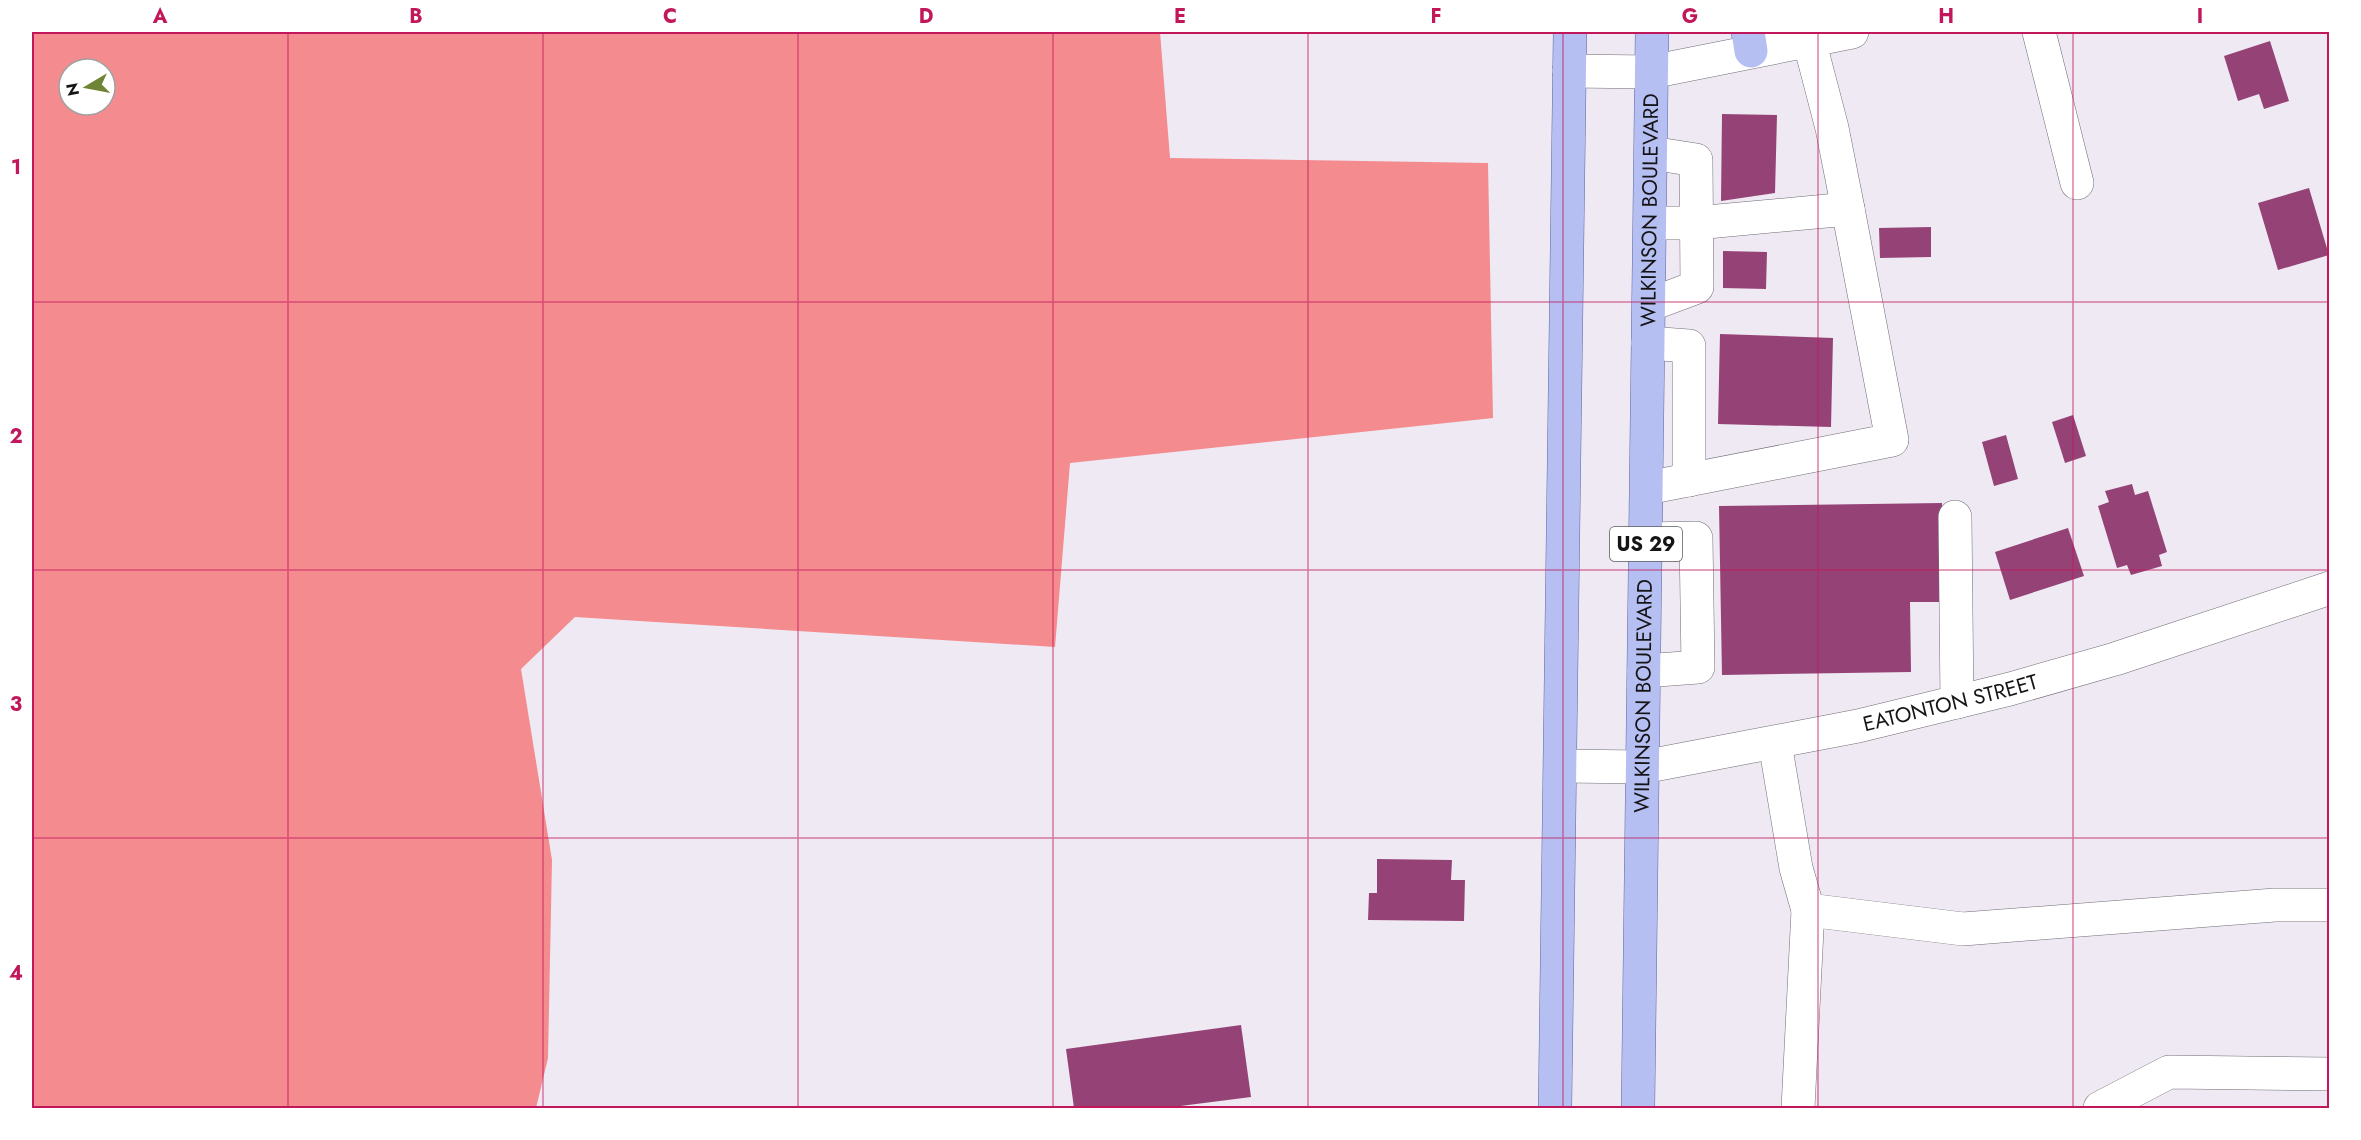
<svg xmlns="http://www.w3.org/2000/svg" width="2361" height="1140" font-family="Jost,sans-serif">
<rect width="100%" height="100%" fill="#eee9f3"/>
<path fill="#f48b8e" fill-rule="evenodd" d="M32 32H1160L1170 158 1488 163 1493 418 1070 463 1055 647 575 617 521 669 552 860 548 1058 536 1108H32ZM69 69H105V105H69Z"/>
<path fill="#954376" d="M2270 41 2289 101 2264 109 2259 94 2238 101 2224 56Z
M1722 114 1777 115 1775 193 1721 201Z
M2309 188 2329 255 2278 270 2258 203Z
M1931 227V257L1880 258 1879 228Z
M1723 251 1767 252 1766 289 1723 288Z
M1720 334 1833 338 1831 427 1718 424Z
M2073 415 2086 456 2065 463 2052 422Z
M2006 435 2018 479 1994 486 1982 442Z
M2132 484 2135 495 2148 491 2167 552 2159 555 2162 566 2131 575 2127 565 2117 568 2098 506 2109 502 2105 491Z
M1942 503 1944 602H1910L1911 672 1722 675 1719 506Z
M2068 528 2084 576 2010 600 1995 552Z
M1377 859 1452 860 1451 880H1465L1464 921 1368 920 1369 893H1377Z
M1241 1025 1251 1097 1165 1108H1074L1066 1049Z"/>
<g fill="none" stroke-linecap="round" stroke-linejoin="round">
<g stroke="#716c75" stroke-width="34">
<g id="minor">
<path d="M2039 32 2077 183"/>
<path d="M1569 71 1651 72 1852 32"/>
<path d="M1650 223H1696L1848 209"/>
<path d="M1649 305 1697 287 1696 160 1651 153"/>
<path d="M1648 343 1689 346V480"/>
<path d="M1647 488 1892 440 1848 209 1832 128 1809 40"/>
<path d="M1955 517 1957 702"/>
<path d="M1644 671 1698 667 1696 538 1646 539"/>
<path d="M1775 743 1796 868 1808 910"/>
<path id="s1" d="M1561 766 1643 767 1858 726 2010 689 2115 659 2330 588"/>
<path d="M1798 1108 1808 910 1963 929 2275 905H2330"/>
<path d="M2100 1108 2169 1072 2330 1074"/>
</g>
</g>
<g stroke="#5e67a0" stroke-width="34">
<g id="major">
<path d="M1748 32 1751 51"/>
<path d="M1555 1108 1570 32"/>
<path id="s2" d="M1638 1108 1652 32"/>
</g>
</g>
<use href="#minor" stroke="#fff" stroke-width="33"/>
<use href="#major" stroke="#b6bff2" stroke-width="33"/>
</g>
<path fill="none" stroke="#c2185b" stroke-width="1.5" stroke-opacity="0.55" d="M288 32V1108M543 32V1108M798 32V1108M1053 32V1108M1308 32V1108M1563 32V1108M1818 32V1108M2073 32V1108M32 302H2330M32 570H2330M32 838H2330"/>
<g text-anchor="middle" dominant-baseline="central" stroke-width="6" stroke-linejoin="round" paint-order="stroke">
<rect fill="#fff" stroke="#5b5a5d" stroke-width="1.5" x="1610" y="527" width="72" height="34" rx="4.5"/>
<g font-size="20" font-weight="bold" fill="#151417">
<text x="1646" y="544">US 29</text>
</g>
<g font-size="21" fill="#151417" stroke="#fff">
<text stroke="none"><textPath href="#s2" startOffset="898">WILKINSON BOULEVARD</textPath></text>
<text stroke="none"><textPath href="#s2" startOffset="412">WILKINSON BOULEVARD</textPath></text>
<text stroke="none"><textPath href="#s1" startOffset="396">EATONTON STREET</textPath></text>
</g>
</g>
<rect width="2361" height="1140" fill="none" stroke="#ffffff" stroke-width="66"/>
<g transform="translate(87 87) rotate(260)"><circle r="28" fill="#ffffff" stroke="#a1a1a2" stroke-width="1.5"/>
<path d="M0-4.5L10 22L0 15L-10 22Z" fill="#6f8435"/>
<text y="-9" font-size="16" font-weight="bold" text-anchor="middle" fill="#151417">N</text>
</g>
<rect x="33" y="33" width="2295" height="1074" fill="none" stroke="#c2185b" stroke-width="2"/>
<g font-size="20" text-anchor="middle" font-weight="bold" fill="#c2185b">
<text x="160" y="23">A</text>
<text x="416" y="23">B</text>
<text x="670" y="23">C</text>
<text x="926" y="23">D</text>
<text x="1180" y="23">E</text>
<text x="1436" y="23">F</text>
<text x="1690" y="23">G</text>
<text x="1946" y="23">H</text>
<text x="2200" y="23">I</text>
<text x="16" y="174">1</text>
<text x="16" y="443">2</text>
<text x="16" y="711">3</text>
<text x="16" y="980">4</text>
</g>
</svg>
